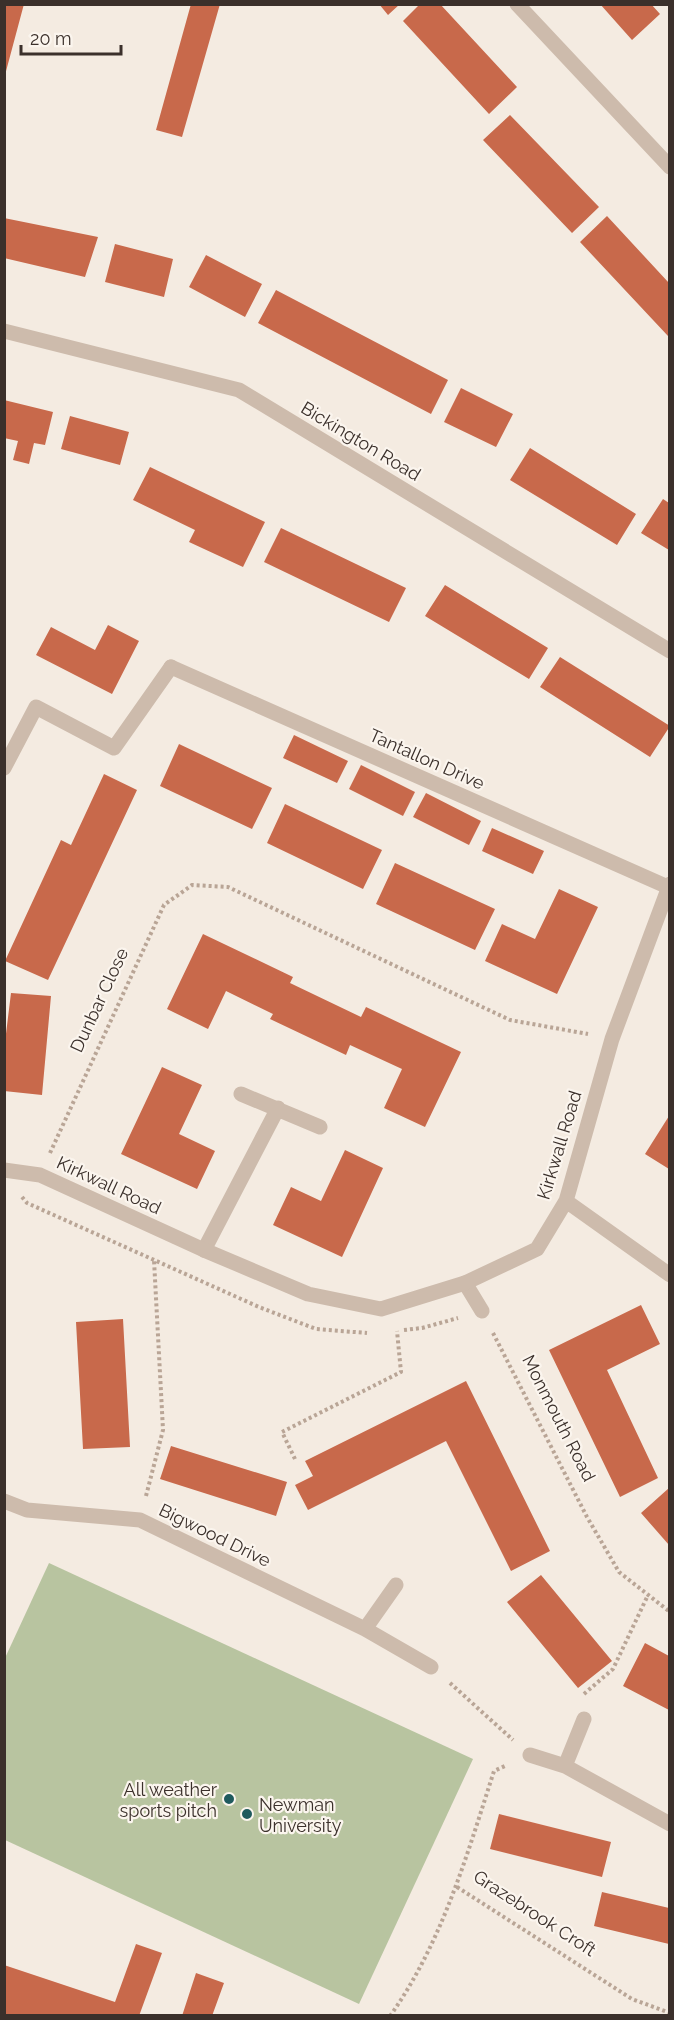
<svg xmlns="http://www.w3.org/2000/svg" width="674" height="2020" font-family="Raleway,sans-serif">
<rect width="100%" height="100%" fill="#f4ebe1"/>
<path fill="#b8c4a0" d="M49 1563 473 1759 359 2004 5 1840V1658Z"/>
<path fill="#c8694b" d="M4 4H24L5 75H4Z
M191 4H220L182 137 156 130Z
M379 4H400L388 15Z
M420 4H440L517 87 489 114 403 21Z
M600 4H651L660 14 632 40Z
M510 115 599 207 572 233 483 140Z
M607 216 669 283V335L668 336 580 242Z
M4 218 98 237 85 277 4 258Z
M115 244 173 259 164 297 105 282Z
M206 255 262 284 245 317 189 287Z
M276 290 448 380 431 414 258 323Z
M461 388 513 414 496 447 444 422Z
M4 400 53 412 45 445 34 443 29 464 13 460 18 441 4 438Z
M70 416 129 432 120 465 61 449Z
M530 448 636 514 617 545 510 480Z
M150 467 265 522 243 567 189 542 195 530 133 500Z
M663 499 669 503V550L641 533Z
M281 528 406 588 389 622 264 562Z
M445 585 548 648 529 679 425 616Z
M108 625 139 641 112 694 36 655 51 627 95 650Z
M560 657 670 726 650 757 540 687Z
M294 735 348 761 337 783 283 758Z
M179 744 272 788 252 829 160 786Z
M361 765 415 792 403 816 349 789Z
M104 774 137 790 48 980 5 961 61 840 71 845Z
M426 793 481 821 469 845 413 817Z
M285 804 382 850 363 889 267 843Z
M492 828 544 851 533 874 482 851Z
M395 863 495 909 475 950 376 904Z
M559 889 598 907 557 994 485 961 502 924 535 939Z
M203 934 293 977 290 983 361 1017 366 1007 461 1052 425 1127 384 1108 402 1069 350 1045 346 1055 270 1019 273 1014 226 991 208 1029 167 1009Z
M11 993 51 996 42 1095 4 1091V1050Z
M162 1067 202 1085 179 1134 215 1151 197 1189 121 1154Z
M669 1116V1169L645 1154Z
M345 1150 383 1168 342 1257 273 1225 291 1187 321 1201Z
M641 1305 660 1344 607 1370 658 1478 620 1497 549 1350Z
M123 1319 130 1447 83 1449 76 1322Z
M466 1381 550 1551 511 1571 446 1441 308 1510 295 1485 313 1476 305 1461Z
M171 1446 287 1482 276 1516 160 1479Z
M669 1488V1545L641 1513Z
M541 1575 612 1661 578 1688 507 1602Z
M645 1643 669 1656V1710L623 1686Z
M499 1814 611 1842 602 1877 490 1849Z
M602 1892 669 1908V1944L594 1926Z
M136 1944 162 1953 139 2016H4V1965L115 2002Z
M196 1973 224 1983 212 2016H182Z"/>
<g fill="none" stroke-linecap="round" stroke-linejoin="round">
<path stroke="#b9a596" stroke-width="4" stroke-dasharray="3 3" stroke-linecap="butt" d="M50 1153 164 905 192 885 228 887 510 1020 588 1034
M22 1197 27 1203 259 1307 316 1329 367 1333
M404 1330 422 1328 458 1318
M493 1333 587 1517 619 1572 670 1612
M295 1459 282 1432 401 1372 397 1331
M146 1496 163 1430 154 1260
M450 1683 513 1740
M584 1694 613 1669 648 1595
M457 1887 632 1999 670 2013
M390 2016C442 1943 467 1855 494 1771L507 1765"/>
<path stroke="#cdbbac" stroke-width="15" d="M171 667 668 887
M241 1094 320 1127
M204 1250 278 1108
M465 1283 482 1311"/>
<path stroke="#cdbbac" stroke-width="15" d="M517 4 670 167
M4 331 239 390 670 651
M4 768 36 707 114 748 171 667
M4 1170 40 1175 204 1250 308 1294 381 1309 465 1283 537 1249 566 1201 612 1039 670 884
M566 1201 670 1275
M4 1501 27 1510 140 1520 365 1629 431 1667
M365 1629 396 1585
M530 1755 565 1766 670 1824
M565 1766 584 1719"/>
</g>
<g fill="#1f5a5e" stroke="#fbf5ee" stroke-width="2">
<circle cx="229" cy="1799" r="6"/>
<circle cx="247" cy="1814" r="6"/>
</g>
<g text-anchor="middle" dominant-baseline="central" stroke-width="4.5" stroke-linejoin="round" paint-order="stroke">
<g font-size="18" fill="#3b302b" stroke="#fbf5ee">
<text transform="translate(361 441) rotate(31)">Bickington Road</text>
<text transform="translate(427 759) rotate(24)">Tantallon Drive</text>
<text transform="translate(99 1000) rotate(-65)">Dunbar Close</text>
<text transform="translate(559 1145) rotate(-73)">Kirkwall Road</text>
<text transform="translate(109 1185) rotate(25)">Kirkwall Road</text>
<text transform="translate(559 1418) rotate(63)">Monmouth Road</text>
<text transform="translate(215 1535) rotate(26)">Bigwood Drive</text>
<text transform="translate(535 1913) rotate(33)">Grazebrook Croft</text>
</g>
<g font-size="18" fill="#3b302b" stroke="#fbf5ee" text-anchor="end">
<text x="217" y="1789">All weather<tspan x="217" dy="21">sports pitch</tspan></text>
<text x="259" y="1804" text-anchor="start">Newman<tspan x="259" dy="21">University</tspan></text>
</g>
</g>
<rect width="674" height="2020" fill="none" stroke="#3b302b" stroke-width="12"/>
<path d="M21 45v9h100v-9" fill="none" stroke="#3b302b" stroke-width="3"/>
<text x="30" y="45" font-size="18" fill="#3b302b" stroke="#fbf5ee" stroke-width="4.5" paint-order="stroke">20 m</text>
</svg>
